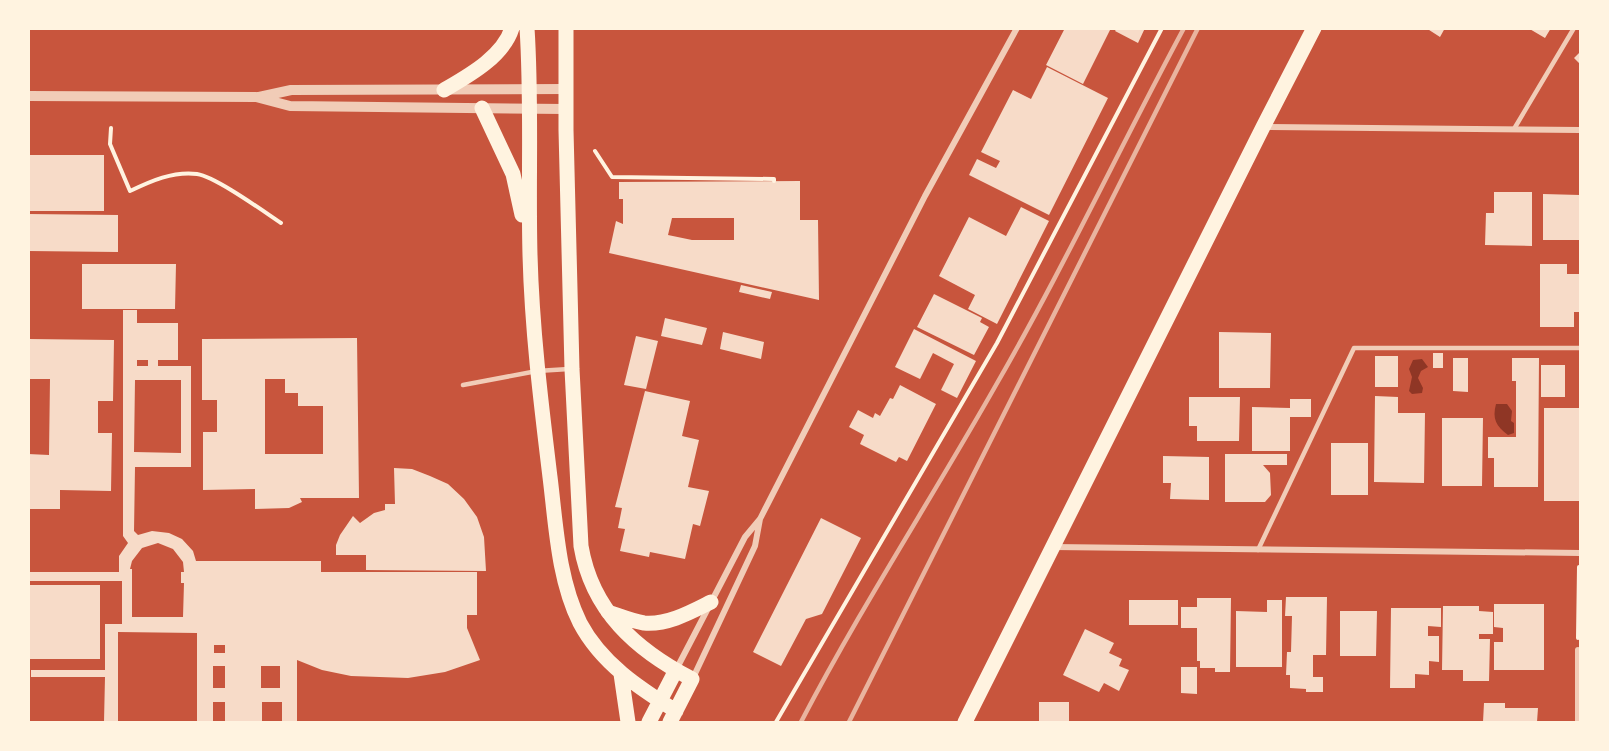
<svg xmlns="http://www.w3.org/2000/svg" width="1609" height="751" font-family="'Roboto Serif',serif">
<rect width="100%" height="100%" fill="#c8553d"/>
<path fill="#8f3625" d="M1422 359 1428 367 1421 371 1418 378 1423 388 1422 393 1412 394 1409 391 1412 377 1409 369 1413 360Z
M1496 404H1507L1512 411 1511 421 1514 423V433L1508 435C1496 426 1492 419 1496 404Z"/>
<path fill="#f7dbc8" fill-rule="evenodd" d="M1065 28H1111L1083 84 1046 65Z
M1117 28H1145L1138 43 1115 31Z
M1426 28H1445L1440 37Z
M1528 28H1551L1545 38Z
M1580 52V64L1574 58Z
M1047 67 1108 98 1049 215 969 175 977 159 996 168 1000 161 981 152 1013 90 1031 99Z
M28 155H104V211H28Z
M800 181V220H818L819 300 609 253 616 221 623 224V199H619V182ZM672 218H734V240H692L668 235Z
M1494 192H1532V246L1485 245 1486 213H1494Z
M1543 194 1580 195V240H1543Z
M1021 207 1049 221 997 324 968 309 975 295 939 276 969 217 1006 236Z
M28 214 118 215V252L28 251Z
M82 264H176L175 309H82Z
M1540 264H1567V274H1580V312H1574V327H1540Z
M741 285 772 292 770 299 739 292Z
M934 294 982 318 980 322 989 327 974 355 917 327Z
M123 310H137V323H178V360H158V366H191V467H135L134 531 138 535 152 531 169 533 182 539 193 551 196 561H321V572H477V615H467V628L480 660 445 672 408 678 351 676 322 670 297 660V722H282V702H262V722H225V702H213V722H197V633L118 632V722H104L105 677H31V670H105V624H122V581H28V572H119V556L128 543 123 536ZM137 360H148V366H137ZM135 380H181V453L134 452ZM158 543 173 549 183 562 184 572H181V583H184L183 617H132V569H130L132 561 142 548ZM214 645H225V653H214ZM213 666H225V688H213ZM261 666H280V688H261Z
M665 318 707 328 702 345 661 336Z
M914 329 976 361 957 398 941 390 954 364 933 353 920 379 895 367Z
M723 332 764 342 761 359 720 349Z
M1219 332 1271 333 1270 388H1219Z
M636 336 658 341 646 389 624 385Z
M357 338 359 498H300L302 502 289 508 255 509V489L203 490V432H217V400H202V339ZM265 379H285V393H298V406H323V454H265Z
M28 339 114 340 113 401H98V433H112L111 491 60 490V509H28V454L49 455 50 379H28Z
M1433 353H1443V368H1433Z
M1375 356H1398V387H1375Z
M1453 358H1468V392L1453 391Z
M1512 358H1539L1538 487H1494V458H1488V437H1516V381H1512Z
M1541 365H1565V397H1541Z
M900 385 936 404 907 461 899 457 896 462 860 444 864 435 849 427 858 410 873 418 875 413 880 416 890 398 893 399Z
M645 391 690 401 682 436 699 440 688 487 709 491 700 526 693 524 685 559 650 552 649 557 620 551 625 529 618 528 622 508 615 507Z
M1375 396 1398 397V413H1425L1424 483 1374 482Z
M1189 397H1240L1239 441H1197V426H1189Z
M1290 399H1311V417H1290V451H1252V407L1290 408Z
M1544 408H1580V501H1544Z
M1442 418H1483L1482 486H1442Z
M1331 443H1368V495H1331Z
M1225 454H1287V465H1263L1270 473 1271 495 1265 502H1225Z
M1163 456 1209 457V500L1170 499 1171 483H1163Z
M394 468 412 469 430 476 448 484 464 499 477 517 484 537 486 571 366 570V555H336V545L340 535 353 516 360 523 374 513 385 510V504H395Z
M821 518 861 538 822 614 806 619 781 666 753 652Z
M28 585H100V659H28Z
M1286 597H1327L1326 655H1313V677H1323V692H1306V689L1290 688V675H1286L1287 652H1291L1292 616H1285Z
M1197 598H1231L1230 672H1215V668H1200V661H1197V628H1181V607H1197Z
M1129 600H1178V625H1129Z
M1267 600H1282V667H1236V611L1267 612Z
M1494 604H1544V670H1494V642H1503V628L1494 627Z
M1443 606H1479V611L1493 612V634H1479V639H1490L1489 681H1463V670H1442Z
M1391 608H1441V627L1428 626V636H1439V662L1429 661V675L1415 674V688H1390Z
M1340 611H1377L1376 656H1340Z
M1085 629 1114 643 1109 653 1122 659 1119 666 1129 670 1119 691 1104 683 1099 692 1063 675Z
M1181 667H1197V694L1181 693Z
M1039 702H1069V722H1039Z
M1484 703H1505V708H1538L1537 722H1483Z"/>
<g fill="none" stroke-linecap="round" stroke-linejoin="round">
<path stroke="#fff3e0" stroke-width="4" d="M111 128 110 144 130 191C151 181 173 171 197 174 216 177 263 211 281 223
M595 151 612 177 774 179V181
M1578 638 1579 567
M776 722 997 343 1162 28"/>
<path stroke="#f1ccb7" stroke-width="4.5" d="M1514 129 1574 28
M463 385 537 371 569 369
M1258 550 1354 348H1580"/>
<path stroke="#f1ccb7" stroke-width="6" d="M1266 127 1580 130
M1053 547 1580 553
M677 668 745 537 760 519 925 196 1017 28
M693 678 755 546 760 519
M1578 722V650"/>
<path stroke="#f1ccb7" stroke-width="10" d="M28 96 256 97 290 106 565 109
M259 97 291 90 565 89"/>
<path stroke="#fff3e0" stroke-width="15" d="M527 28C532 104 528 180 530 255 532 330 541 403 550 477 556 525 558 579 580 623 601 663 639 688 676 711
M566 28V130L572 369 581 546C592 611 636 650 692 679L670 722
M444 90C468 76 503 57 512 28
M482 108 513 174 522 215
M608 612C620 616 632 621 644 623 668 625 691 612 711 602
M621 674 628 722
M649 722 676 670
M965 722 1263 127 1314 28"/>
<path stroke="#e9b49f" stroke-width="4.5" d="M801 722C861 607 932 498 996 385 1063 269 1120 147 1184 28
M849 722 1198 28"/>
</g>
<rect width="1609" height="751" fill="none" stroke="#fff3e0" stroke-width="60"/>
</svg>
